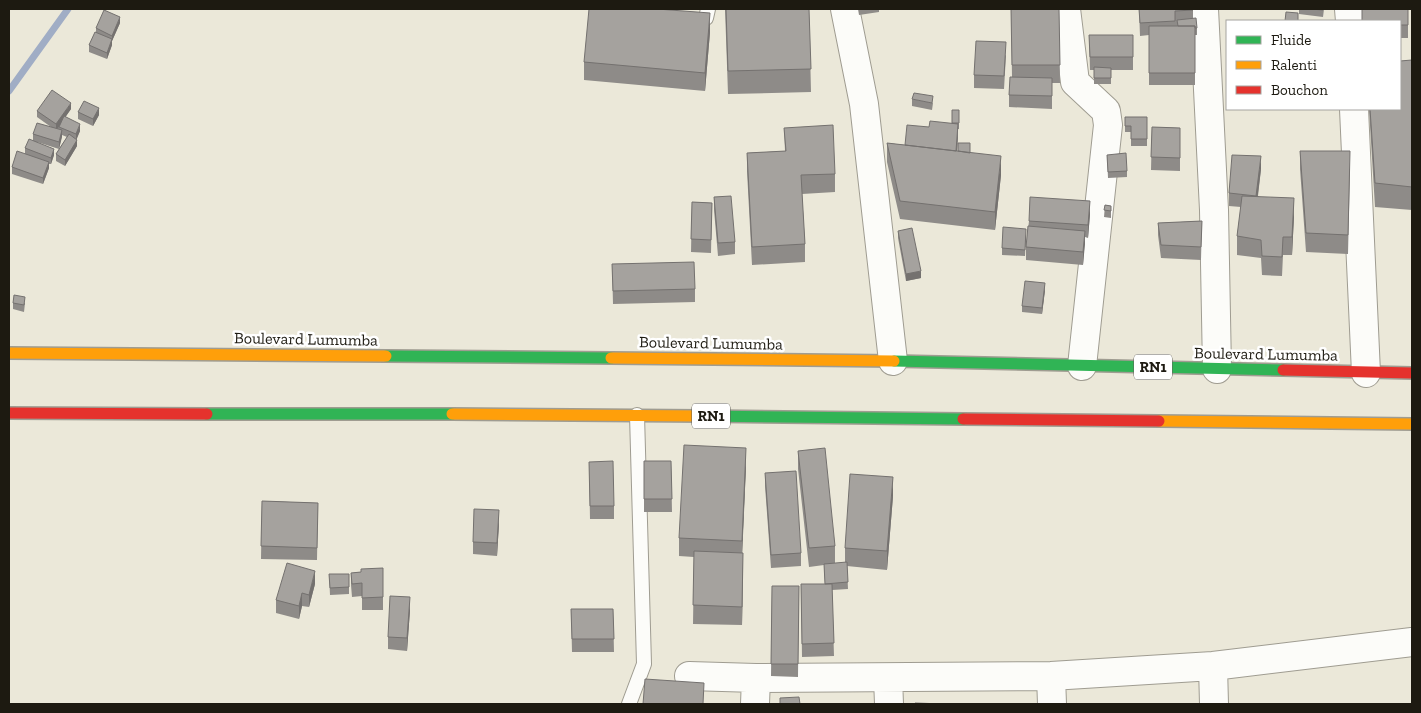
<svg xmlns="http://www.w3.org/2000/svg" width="1421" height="713" font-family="'Zilla Slab',serif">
<rect width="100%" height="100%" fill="#ebe8d9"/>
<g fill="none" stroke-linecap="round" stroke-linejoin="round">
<path stroke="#a0adc5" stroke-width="7" d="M9 91 68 9"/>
<g stroke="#9f9c91" stroke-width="16">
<path id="lane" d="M706 18 708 9
M629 704 644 664 637 415"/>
</g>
<g stroke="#9f9c91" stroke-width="30">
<path id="street" d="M845 9 864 104 893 361
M1066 9 1075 82 1106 111 1108 125 1082 366
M1204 9 1214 210 1217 369
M1349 9 1350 21
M1354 109 1366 373
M1213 666 1214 704
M689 676 756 678 1051 676 1213 666 1412 642
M1051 676 1052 704
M888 678 889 704
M755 704 756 678"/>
</g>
<g stroke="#9f9c91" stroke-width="14">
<path id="fast" d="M386 356 611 358
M894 361 1283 370
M207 414H452
M701 416 963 419"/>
</g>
<g stroke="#9f9c91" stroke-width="14">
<path id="slow" d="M9 353 386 356
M611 358 894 361
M452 414 701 416
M1159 421 1412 424"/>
</g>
<g stroke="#9f9c91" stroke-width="14">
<path id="jam" d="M1283 370 1412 373
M9 413 207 414
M963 419 1159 421"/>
</g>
<use href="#lane" stroke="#fcfcf9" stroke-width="14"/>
<use href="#street" stroke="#fcfcf9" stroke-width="28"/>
<use href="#fast" stroke="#30b455" stroke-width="11"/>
<use href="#slow" stroke="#ff9f0a" stroke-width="11"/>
<use href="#jam" stroke="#e5322d" stroke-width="11"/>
</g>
<path fill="#8e8b88" d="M725 9H809L811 92 728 94Z
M858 9H879V12L859 15Z
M1011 9H1059L1060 83H1052V109L1009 107V95L1012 77Z
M1139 9H1193V18L1197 28V35H1195V85H1149V35L1140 36Z
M1299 9H1324L1323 17 1299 14Z
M1408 9V38H1400V21Z
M120 23 112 41V45L107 59 89 52V45L96 32V28Z
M710 32 705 91 584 80V62Z
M1089 35H1133V70H1111V84H1094V70H1090Z
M1006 55 1004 89 974 88V75Z
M1412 60V210L1375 207 1369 109H1400Z
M912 99 933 103 932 110 912 106Z
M71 109 65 117 80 131 76 139 77 146 65 166 56 161V154L67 137 62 135 59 149 37 142 54 155 51 164H49V168L43 184 12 174V167L25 154V148L33 140V134L51 127 37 117V111Z
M959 110V129H958L957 151 970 153 1001 175 995 230 900 219 887 162V143L905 145 929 127 952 123Z
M78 112 99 115 93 126 78 119Z
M1125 117H1147V146H1131V132H1125Z
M1152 127 1180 128V171L1151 170Z
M784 128 835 174V192L802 194 805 244V262L752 265 747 171V153L785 151Z
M1300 151 1350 169 1348 254 1306 252 1300 169Z
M1107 155 1127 171V177L1108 178Z
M1261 169 1258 196 1294 216 1292 255H1283L1282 276 1262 275 1261 258 1237 255V236L1241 207 1229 206V193Z
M714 197 735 242V254L718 256 714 210Z
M692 202 712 203 711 253 691 252Z
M1105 205 1111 206V218L1104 217Z
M1090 214 1088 238 1085 237 1083 265 1026 260V247L1029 221Z
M1202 221 1201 260 1161 258 1158 235V223Z
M898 231 921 278 906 281 898 238Z
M1026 235 1025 256 1002 255V248Z
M612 264 695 289V302L613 304Z
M1045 290 1042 314 1022 312V306Z
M13 303H25L24 312 13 309Z
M798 451 835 546V563H845V548L893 496 887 570 847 566 848 589 832 590 834 656 802 657 801 584H825L824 565 809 567 798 469Z
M644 461H671L672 512H644Z
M589 462 614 506V519H590Z
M746 466 742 552 743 571 742 625 693 624 694 557 679 556V538Z
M765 473 801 553V566L771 568 765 486Z
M262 501 318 503 317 560 261 559Z
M499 523 497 556 473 554V542Z
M383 568V610H362V596L352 597 351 585V573L361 572Z
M329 574H349V594L330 595Z
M315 584 309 607 302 606 299 619 276 613V600Z
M772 586H799L798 677 771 676Z
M571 609H613L614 652H572Z
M410 610 407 651 388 649V637Z"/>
<path fill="#74716f" d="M710 13V32L705 91V73Z
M120 17V23L112 41V45L107 59V53L112 40V36Z
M71 103V109L56 131V124Z
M99 108V115L93 126V119Z
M80 124V131L76 141V134Z
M958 124V136L956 166V153Z
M62 130V137L59 149V142Z
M77 140V146L65 166V160Z
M54 149V155L51 164V158Z
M1001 156V175L995 230V212Z
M1261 156V169L1256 209V196Z
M49 162V168L43 184V178Z
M1294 198V216L1292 255V237Z
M1090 201V214L1088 238V225Z
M1085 231V244L1083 265V252Z
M921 271V278L906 281V274Z
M1045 283V290L1042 314V308Z
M746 448V466L742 559V541Z
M893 477V496L887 570V551Z
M499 510V523L497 556V543Z
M743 553V571L742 625V607Z
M315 571V584L309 607V595Z
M302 593V606L299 619V606Z
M410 597V610L407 651V638Z"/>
<path fill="#a5a29e" stroke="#74716f" d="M589 9H657L710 13 705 73 584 62Z
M726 9H809L811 69 728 71Z
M1011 9H1059L1060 65H1012Z
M1139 9H1193V10L1175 11V21L1140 23Z
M1310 9H1323V10Z
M1362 9H1408V25H1400V21H1362Z
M104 10 120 17 112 36 96 28Z
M1286 12 1298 13V21H1285Z
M1196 18 1197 28H1195V26H1178L1177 20Z
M1149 26H1195V73H1149Z
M95 32 112 39 107 53 89 45Z
M1089 35H1133V57H1090Z
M976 41 1006 42 1004 76 974 75Z
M1412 60V187L1375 183 1370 109H1400V61Z
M1094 67 1111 68V78H1094Z
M1010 77 1052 78V96L1009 95Z
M52 90 71 103 56 124 37 111Z
M914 93 933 96 932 103 912 99Z
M84 101 99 108 93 119 78 112Z
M952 110H959V123H952Z
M64 116 80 124 76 134 59 127Z
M1125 117H1147V139H1131V126H1125Z
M930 121 958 124 956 151 905 145 907 125 929 127Z
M37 123 62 130 59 142 33 134Z
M833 125 835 174 801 175 805 244 752 247 747 153 786 151 784 128Z
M1152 127 1180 128V158L1151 157Z
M69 134 77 140 65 160 56 154Z
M29 139 54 149 51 158 25 148Z
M887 143 1001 156 995 212 900 201Z
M958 143H970V153L958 151Z
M17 151 49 162 43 178 12 167Z
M1300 151H1350L1348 235 1306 233Z
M1126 153 1127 171 1108 172 1107 155Z
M1232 155 1261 156 1256 196 1229 193Z
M731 196 735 242 718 243 714 197Z
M1242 196 1294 198 1292 237H1283L1282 257 1262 256 1261 240 1237 236Z
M1030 197 1090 201 1088 225 1029 221Z
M692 202 712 203 711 240 691 239Z
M1105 205 1111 206V211L1104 210Z
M1202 221 1201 247 1161 245 1158 223Z
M1028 226 1085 231 1083 252 1026 247Z
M1003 227 1026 229 1025 250 1002 248Z
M912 228 921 271 906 274 898 231Z
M694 262 695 289 613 291 612 264Z
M1025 281 1045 283 1042 308 1022 306Z
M14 295 25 297 24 305 13 303Z
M684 445 746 448 742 541 679 538Z
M825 448 835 546 809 548 798 451Z
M613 461 614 506H590L589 462Z
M644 461H671L672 499H644Z
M796 471 801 553 771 555 765 473Z
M850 474 893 477 887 551 845 548Z
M262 501 318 503 317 548 261 546Z
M474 509 499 510 497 543 473 542Z
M694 551 743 553 742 607 693 605Z
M847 562 848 582 825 584 824 564Z
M287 563 315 571 309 595 302 593 299 606 276 600Z
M383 568V597L362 598V583L352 584 351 573 361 572V569Z
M329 574H349V587L330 588Z
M801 584H832L834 643 802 644Z
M772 586H799L798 664H771Z
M390 596 410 597 407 638 388 637Z
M571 609H613L614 639H572Z
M645 679 704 683 703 704H643Z
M799 697 800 704H780V698Z
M915 703 944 704H915Z"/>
<g text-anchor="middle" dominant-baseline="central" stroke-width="5" stroke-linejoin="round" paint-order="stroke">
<g fill="#fff" stroke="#615f58" stroke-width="1">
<rect x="1134" y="354.5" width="38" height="25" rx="4"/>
<rect x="692" y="403.5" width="38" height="25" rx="4"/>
</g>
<g font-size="15" font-weight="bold" fill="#1d1a11">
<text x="1153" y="367">RN1</text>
<text x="711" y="416">RN1</text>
</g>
<g font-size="16" fill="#1d1a11" stroke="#fff">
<text transform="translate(306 339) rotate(1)">Boulevard Lumumba</text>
<text transform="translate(711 343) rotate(1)">Boulevard Lumumba</text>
<text transform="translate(1266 354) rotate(1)">Boulevard Lumumba</text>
</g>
</g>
<rect width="1421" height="713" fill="none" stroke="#1d1a11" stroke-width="20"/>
<rect x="1226" y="20" width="175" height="90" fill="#ffffff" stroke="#a5a3a0"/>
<rect x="1236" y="36" width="25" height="8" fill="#30b455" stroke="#a5a3a0"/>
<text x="1271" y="45" font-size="15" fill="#1d1a11">Fluide</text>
<rect x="1236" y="61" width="25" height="8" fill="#ff9f0a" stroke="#a5a3a0"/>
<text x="1271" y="70" font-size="15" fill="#1d1a11">Ralenti</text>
<rect x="1236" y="86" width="25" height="8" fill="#e5322d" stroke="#a5a3a0"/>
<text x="1271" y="95" font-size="15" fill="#1d1a11">Bouchon</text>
</svg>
